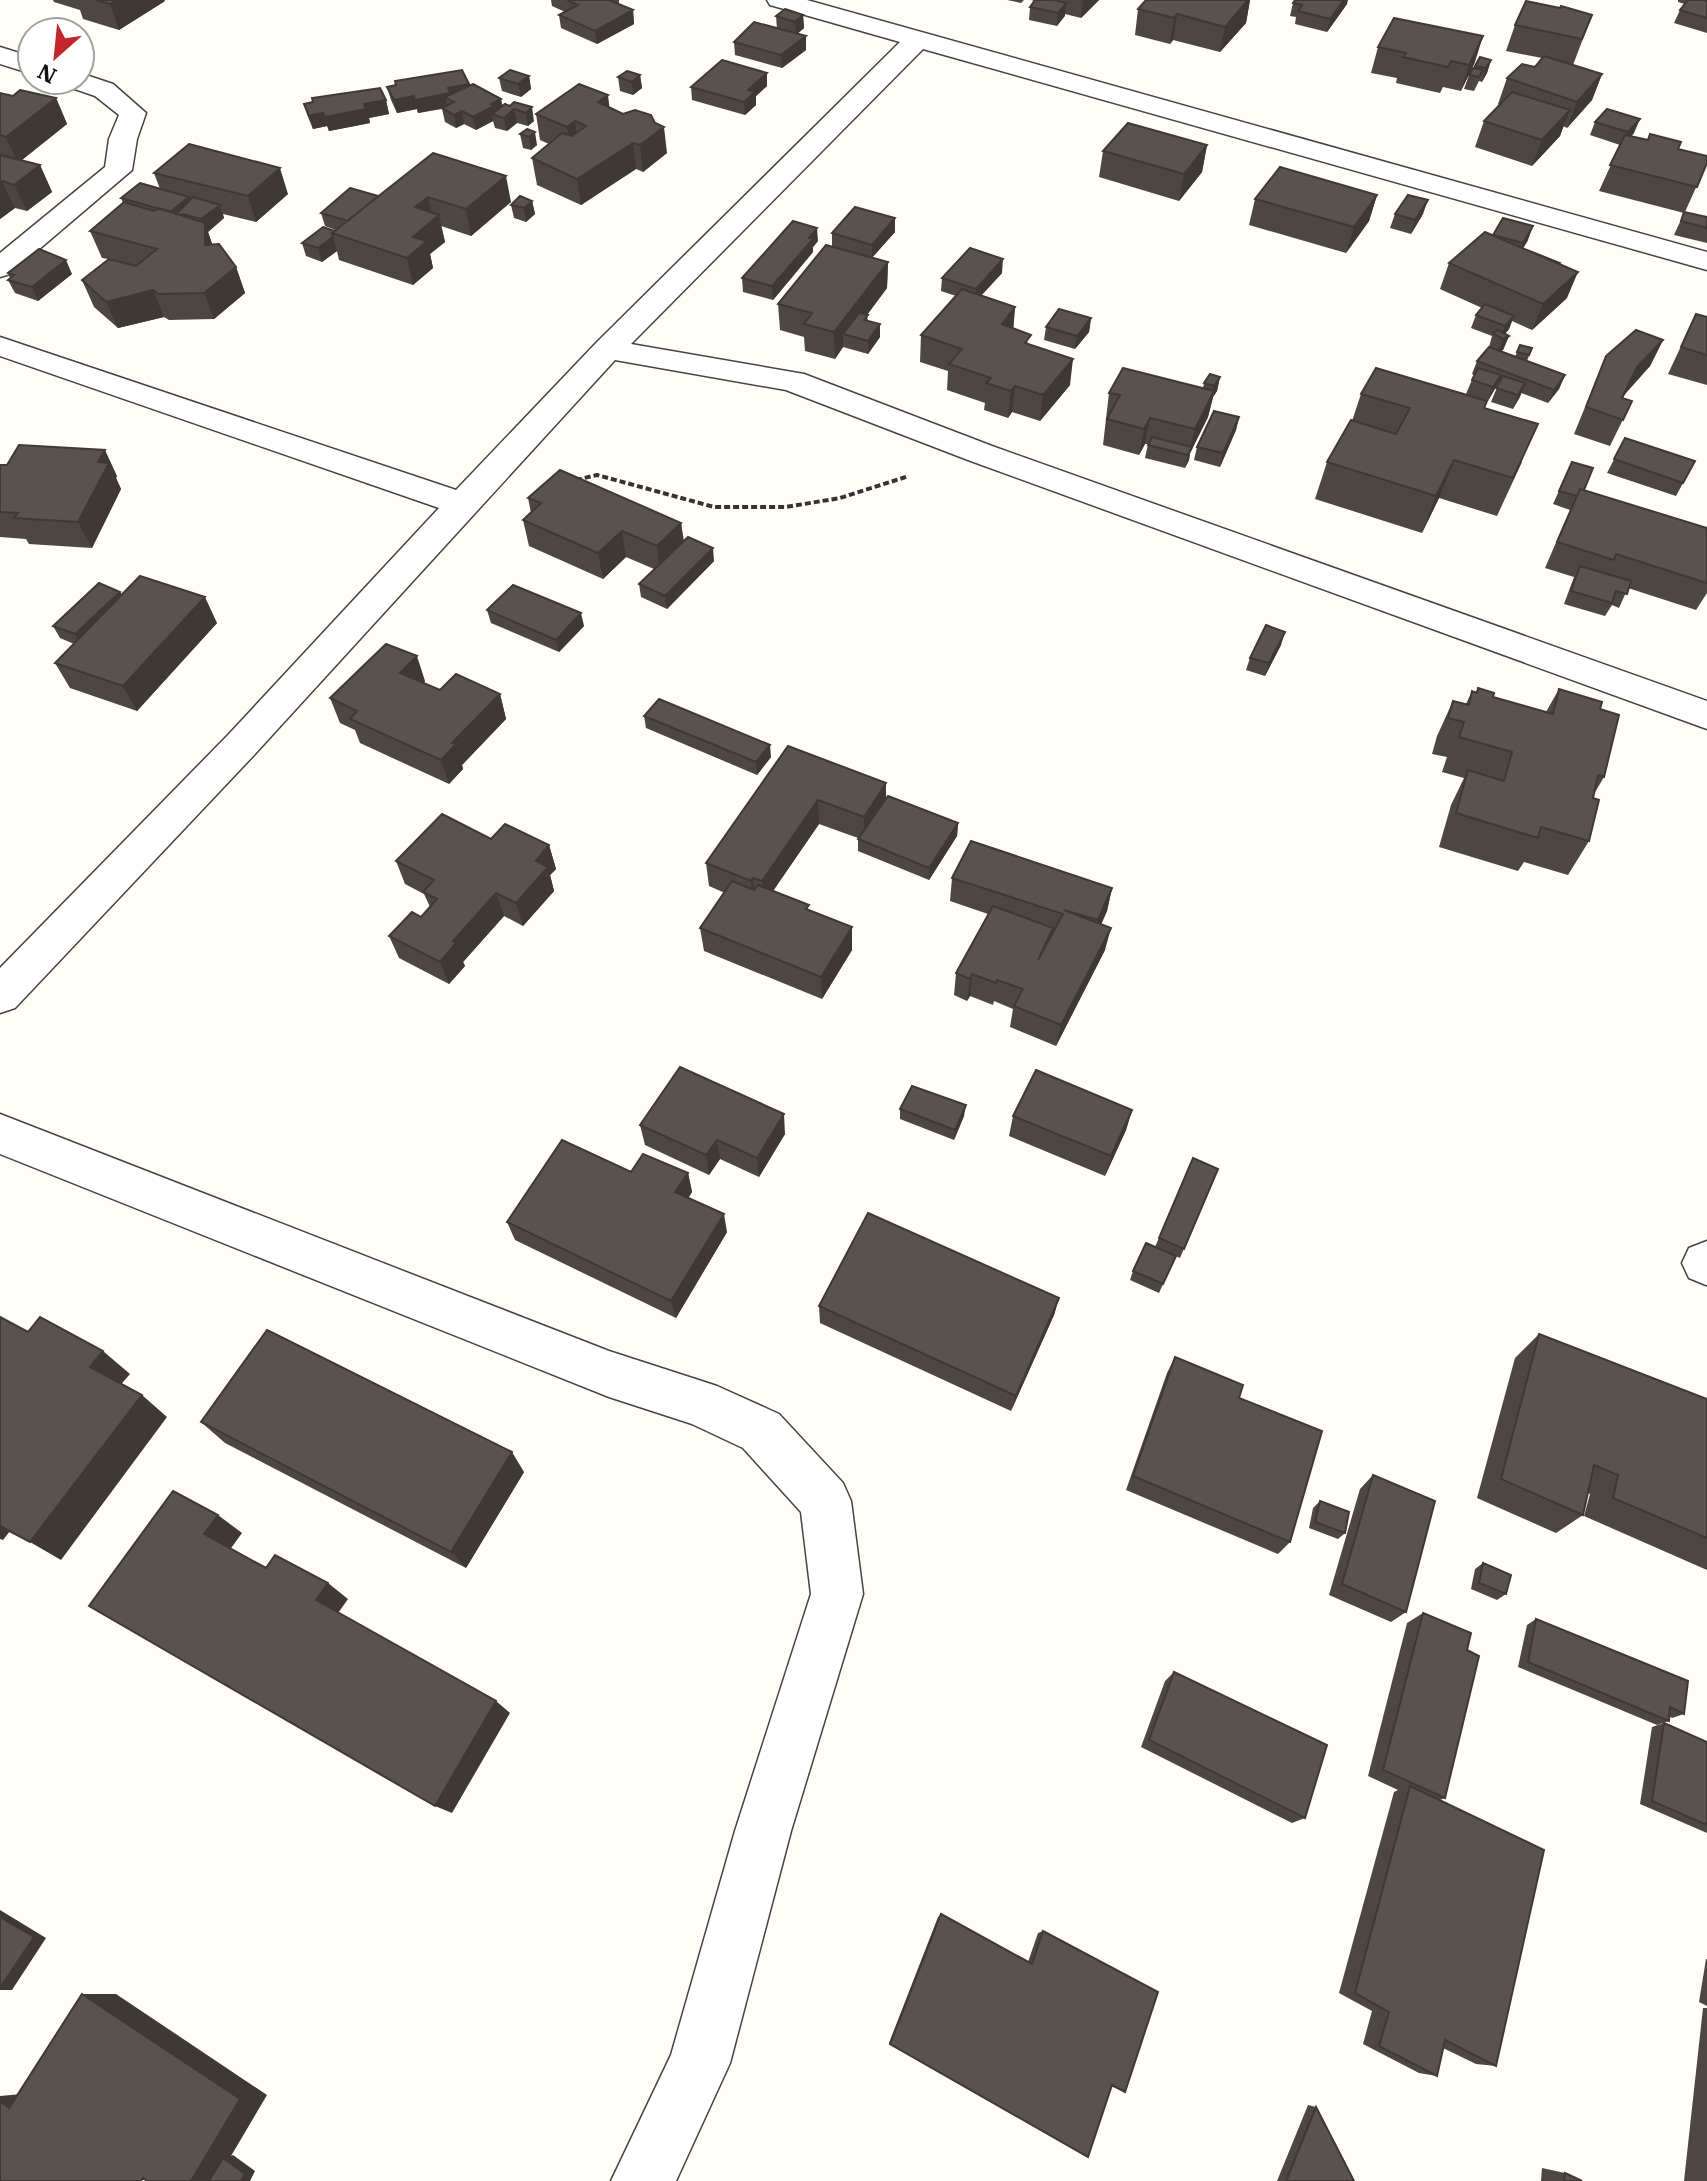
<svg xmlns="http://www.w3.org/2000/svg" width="1707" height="2181" font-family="'IBM Plex Serif',serif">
<rect width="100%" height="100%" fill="#fffdf5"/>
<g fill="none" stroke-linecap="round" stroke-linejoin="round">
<g stroke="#444" stroke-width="3">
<path id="minor" d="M767 0H807L1707 252V270L923 49 631 344 804 374 992 446 1707 701V729L968 460 786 390 615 360 254 755 15 1008 0 1013V968L228 735 439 508 0 356V337L456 490 597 342 900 42 770 5Z
M0 47 32 57V74L0 64Z
M80 73 113 84 146 113 137 139 132 170 10 274 0 277V253L105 167 109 139 119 115 95 96 66 86 62 80H80Z
M0 1114 609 1351 717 1386 779 1414 843 1483 851 1501 863 1594 791 1831 730 2063 676 2181H611L671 2055 735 1831 811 1594 801 1512 743 1448 692 1424 609 1397 0 1154Z
M1707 1241V1285H1706L1689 1278 1682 1263 1689 1248Z"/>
</g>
<path stroke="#333" stroke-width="4" stroke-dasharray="6 3" stroke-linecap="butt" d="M576 480 597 475 714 507H786L840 498 909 476"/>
<use href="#minor" fill="#fff" fill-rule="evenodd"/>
</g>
<path fill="#4d4742" d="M53 0H164L165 1 119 30 83 19 80 10 54 2Z
M551 0H619V4L633 10 634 24 597 44 561 28 559 15 565 12 552 6Z
M1007 0H1024L1021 3Z
M1031 0H1099L1081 18 1065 14 1057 26 1029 20 1030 7 1035 1Z
M1146 0H1250L1246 23 1220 52 1173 40 1170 44 1135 35 1138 9Z
M1678 0H1707V33L1674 23 1680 10 1685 4 1678 2Z
M1293 3 1347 4 1327 32 1295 24 1296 17 1290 16Z
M803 15 804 28 797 34 806 50 782 68 735 55 734 42 777 29 776 16Z
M1592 15 1573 65 1602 74 1592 100 1567 128 1563 126 1560 136 1532 166 1475 147 1484 121 1499 105 1498 104 1507 78 1535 67 1542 58 1506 51 1515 25Z
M1378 47 1475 62 1461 91 1443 87 1440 93 1396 83 1397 78 1371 73Z
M1491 60 1487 73 1482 82 1479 81 1474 91 1464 89 1469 75 1475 66Z
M640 75 642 88 633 95 620 91 618 77Z
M529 76 531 89 521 97 502 91 499 78Z
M470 85 503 106H510L514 102 534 121 528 126 517 123 507 131 495 128 493 121 476 130 464 124 456 128 445 122 442 109 418 113 417 109 397 113 391 100 387 87Z
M767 86 756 96V105L745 115 692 100 691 87Z
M0 93 13 96 56 98 67 124 22 160 40 165 52 192 27 211 15 208 0 219Z
M386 100 389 114 369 118 370 123 329 131 327 126 313 129 308 117 304 104Z
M609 107 667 153 643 172 636 169 581 205 537 185 532 158 549 144 540 140 536 114Z
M1595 122 1634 133 1631 136 1678 149 1707 163 1685 212 1707 217V243L1674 235 1684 213 1599 191 1620 145 1590 135Z
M527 129 537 145 531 150 523 148 520 134Z
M1207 145 1202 172 1179 201 1099 177 1103 151Z
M433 153 511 202 471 236 441 226 445 242 430 254 433 268 413 285 339 260 337 251 322 262 306 256 302 243 336 230 325 226 321 213 378 196Z
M154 173 288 194 256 222 223 214 224 218 208 232 212 244 236 267 245 293 214 319 169 320 164 317 118 328 94 307 82 280 108 259 102 258 90 231 123 203 121 198 160 189Z
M1377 195 1369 221 1346 253 1249 225 1255 199Z
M532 201 535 214 526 222 514 218 511 205Z
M1395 214H1423L1411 234 1390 228Z
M895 218V232L872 257 888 262 887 288 867 315 868 321 880 337 868 354 843 347 835 359 805 351 804 337 780 330 778 304 832 246V233Z
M1493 236 1528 240 1523 248 1560 264 1567 298 1532 330 1512 321 1509 329 1505 334 1509 336 1503 350 1500 351 1515 357 1520 345 1532 348 1527 361 1565 375 1559 389 1548 403 1521 393 1513 409 1491 402 1498 385 1497 384 1488 401 1466 394 1474 375 1472 374 1477 361 1489 347 1492 336 1471 328 1476 315 1482 308 1440 289 1449 263Z
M818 241 813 247V252L773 300 743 292 742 278Z
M8 273 72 274 38 301 15 293 8 280 10 278Z
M1002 273 981 296 1015 307 1013 328 1070 385 1040 421 1012 412 1008 418 984 410 985 403 947 390 948 371 920 362 921 335 956 296 941 291 942 278Z
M1696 314 1707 317V385L1668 374Z
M1091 318 1089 332 1075 349 1044 340 1046 327Z
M1663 340 1650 366 1625 394 1622 398 1632 401 1610 446 1574 434 1606 356Z
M1220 377 1217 391 1213 397 1208 417 1190 453 1189 460 1185 468 1145 458 1148 444H1145L1139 455 1103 445 1109 393 1203 388 1204 383Z
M1361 394 1484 408 1522 462 1497 516 1439 498 1422 533 1315 499 1327 462 1352 421Z
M1239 417 1236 430 1220 467 1194 460 1197 447Z
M1625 438 1695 461 1676 496 1607 473Z
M1572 462 1584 490 1707 528V593L1696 610 1628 588 1619 608 1612 605 1605 616 1564 604 1574 577 1545 568 1570 510 1553 504Z
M0 465 117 476 116 478 121 489 92 548 29 544 26 539 0 537Z
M528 498 681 523 684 541 714 561 667 609 641 597 639 584 654 569 626 557 603 579 529 546 523 520 531 513Z
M120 592 122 595 217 623 137 711 70 688 55 663 74 644 60 638 53 626Z
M487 610 584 626 559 652 491 623Z
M1281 645 1265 676 1246 670 1250 658Z
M425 681 424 683 440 690 500 694 506 719 462 765 463 769 449 784 360 743 355 730 340 723 330 698Z
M1478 688 1493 697 1546 712 1559 689 1600 709 1604 777 1594 794 1589 841 1568 875 1524 862 1518 871 1439 847 1451 805 1464 778 1442 772 1447 757 1432 754 1437 736 1453 701 1466 704 1472 691 1476 692Z
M644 716 771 757 757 775 646 728Z
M788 746 886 783V798L958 823 957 836 929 880 858 851V838L819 824 773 891 809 910 852 927V950L822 999 704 951 700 928 725 893 709 886 706 863Z
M491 839 549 845 556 869 550 875 554 891 523 926 504 916 463 962 465 966 449 984 399 958 389 936 421 917 430 907 424 894 405 884 396 861Z
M952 878 1112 888 1107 911 1101 924 1105 950 1056 1046 1010 1027 1013 1009 994 1001 993 1005 970 996 967 1001 954 995 956 973 988 914 950 901Z
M900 1109 964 1116 954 1140 900 1119Z
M1132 1110 1126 1130 1105 1176 1009 1136 1013 1116Z
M640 1125 785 1134 759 1177 720 1159 709 1175 645 1145Z
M1193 1158 1218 1169 1180 1258 1155 1247Z
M631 1172 688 1173 692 1192 688 1198 727 1232 676 1318 515 1240 507 1222Z
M1176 1256 1159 1293 1130 1280 1133 1271Z
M1059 1298 1054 1315 1011 1411 820 1323 819 1306Z
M1539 1334 1707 1399V1570L1584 1516 1590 1494 1588 1493 1583 1515 1556 1533 1477 1498 1515 1358Z
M1175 1357 1239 1398 1290 1542 1278 1554 1126 1490 1167 1373Z
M201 1422 524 1472 466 1568 225 1443Z
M1373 1475 1406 1612 1391 1622 1329 1595 1360 1489Z
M1320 1501 1345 1533 1338 1539 1309 1528 1313 1508Z
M1483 1563 1506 1594 1497 1600 1471 1589 1475 1569Z
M1423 1613 1467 1650 1445 1798 1440 1800 1496 2066 1476 2064 1443 2048 1437 2076 1419 2073 1363 2044 1372 2011 1339 1993 1394 1792 1398 1790 1368 1776 1407 1623Z
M1536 1619 1684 1714 1672 1718 1669 1716V1721L1657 1725 1518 1667 1527 1625Z
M1174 1672 1305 1818 1292 1823 1141 1747 1165 1681Z
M1664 1723 1707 1742V1833L1640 1804 1652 1727Z
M941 1914 1028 1962 1038 1933 1043 1931 1125 2092 1111 2086 890 2044 889 2043 938 1917Z
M1706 1959H1707V2006L1699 2002Z
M1703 2008H1707V2181H1684Z
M1308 2105 1316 2107 1354 2181H1277Z
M1542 2168 1565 2173 1582 2181H1541Z"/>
<path fill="#3f3936" d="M117 0H164L165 1 119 30 110 4Z
M1083 0H1099L1081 18Z
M1248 0H1250L1246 23 1220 52 1225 27Z
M1344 0H1348L1347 4 1327 32 1330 19Z
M1066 3 1065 16 1057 26 1058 13Z
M633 10 634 24 597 44 595 31Z
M1177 14 1173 40 1170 44 1174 18Z
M803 15 804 28 796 35 795 22Z
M806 36V50L782 68 781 55Z
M1483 36 1475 62 1461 91 1469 65Z
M1491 60 1487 73 1482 82 1486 68Z
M767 73V86L756 96V105L745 115 744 102 748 90Z
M1602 74 1592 100 1567 128 1577 102Z
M640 75 642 88 633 95 632 82Z
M529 76 531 89 521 97 518 84Z
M469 84 472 98 445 97 448 107 418 113 415 100 448 88Z
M608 95 611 121 598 102Z
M414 96 417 109 397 113 394 100Z
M56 98 67 124 18 163 6 137Z
M501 99 504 112 492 114 493 121 476 130 473 117 491 104Z
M386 100 389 114 369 118 370 123 329 131 325 117 364 104Z
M532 107 534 121 528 126 526 113Z
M514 109 517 123 507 131 504 118Z
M1570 110 1560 136 1532 166 1542 140Z
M462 111 464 124 456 128 454 115Z
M323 113 327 126 313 129 309 116Z
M1640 119 1634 133 1623 146 1628 132Z
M575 121 579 148 571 153 567 127Z
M664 127 667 153 643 172 640 145Z
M535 132 537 145 531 150 529 137Z
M633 143 636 169 581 205 577 179Z
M1207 145 1202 172 1179 201 1184 174Z
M40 165 52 192 27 211 14 185Z
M280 168 288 194 256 222 248 196Z
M506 176 511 202 471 236 466 209Z
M2 181 15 208 0 219V183Z
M1377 195 1369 221 1346 253 1354 227Z
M189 197 194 211 183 214 188 227 169 212Z
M428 197 433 220 439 215 445 242 430 254 433 268 413 285 407 258 413 237 415 207Z
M1428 200 1423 214 1411 234 1415 220Z
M532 201 535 214 526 222 524 208Z
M220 205 224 218 208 232 214 249 205 245V229L201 219Z
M895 218V232L872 258V245Z
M1533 226 1528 240 1518 257 1523 243Z
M817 228 818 241 813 247V252L773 300 772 286Z
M333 237 337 251 322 262 318 248Z
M1003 259 1002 273 975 302 976 289Z
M66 260 72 274 38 301 32 287Z
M888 262 887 288 851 336 843 334V347L835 359 834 332Z
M236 267 245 293 214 319 204 293Z
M1578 272 1567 298 1532 330 1543 304Z
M153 290 164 317 118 328 106 302Z
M1015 307 1013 333 1002 324Z
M1514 316 1509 329 1500 340 1505 326Z
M1091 318 1089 332 1075 349 1077 336Z
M880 324V337L868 354V341Z
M1509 336 1503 350 1498 353 1503 339Z
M1663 340 1650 366 1625 394 1609 424 1637 367Z
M1073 359 1070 385 1040 421 1043 395Z
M1501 375 1495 389 1488 401 1493 387Z
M1565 375 1559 389 1548 403 1554 390Z
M1220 377 1217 391 1213 397 1208 417 1190 453 1189 460 1185 468 1195 429 1212 395 1214 386Z
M1525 383 1520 397 1513 409 1518 395Z
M1015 386 1012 412 1008 418 1011 391Z
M1239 417 1236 430 1220 467 1223 453Z
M1150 418 1145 444 1139 455 1144 429Z
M105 450 117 476 116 478 121 489 92 548 78 522 98 462Z
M1454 460 1439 498 1422 533 1436 496Z
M681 523 684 548 660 572 657 546Z
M622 531 626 557 603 579 598 553Z
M713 548 714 561 667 609 665 596Z
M120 592 127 605 82 647 75 634Z
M205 597 217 623 137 711 123 686Z
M581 613 584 626 559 652 556 640Z
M1285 632 1281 645 1265 676 1269 663Z
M417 656 425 681 409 698 400 673Z
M500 694 506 719 462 765 463 769 449 784 441 760 452 743Z
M770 745 771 757 757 775 756 762Z
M886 783V807L864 840V817Z
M818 800 819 824 764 904 762 881Z
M958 823 957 836 929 880V868Z
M549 845 556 869 550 875 554 891 523 926 516 903 536 861Z
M753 878 755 901 753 904 751 881Z
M1112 888 1107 911 1093 943 1098 920Z
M496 893 504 916 463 962 465 966 449 984 440 962 453 941Z
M852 927V950L822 999 821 977Z
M1111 928 1105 950 1056 1046 1061 1025Z
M972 974 970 996 967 1001 970 979Z
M966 1105 964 1116 954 1140 955 1130Z
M1132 1110 1126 1130 1105 1176 1111 1156Z
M784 1114 785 1134 759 1177 757 1158Z
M717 1140 720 1159 709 1175 706 1155Z
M688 1173 692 1192 680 1211 675 1192Z
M724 1214 727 1232 676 1318 671 1301Z
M1059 1298 1054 1315 1011 1411 1016 1396Z
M103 1351 130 1374 117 1389 90 1367Z
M142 1395 167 1417 61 1560 30 1542Z
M512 1452 524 1472 466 1568 451 1552Z
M218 1515 242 1533 229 1551 204 1534Z
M0 1525 10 1531 3 1540 0 1539Z
M328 1583 348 1599 336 1616 316 1600Z
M496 1701 510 1713 452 1813 435 1806Z
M0 1910 46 1938 12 1990H0Z
M82 1994H116L267 2095 231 2156 233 2155 255 2171 250 2181H191Z
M33 2093 9 2108 0 2101V2096Z"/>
<path fill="#5a524d" stroke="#3f3936" stroke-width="2" d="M95 0H117L110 4Z
M567 0H609L633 10 595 31 559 15 578 5Z
M1035 0H1054L1066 3 1058 13 1030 7Z
M1146 0H1248L1225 27 1177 14 1174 18 1138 9Z
M1295 0H1344L1330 19 1298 11 1302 5 1293 3Z
M1688 0H1707V18L1680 10Z
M1526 1 1560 8 1561 6 1592 15 1582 39 1515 25Z
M785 9 803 15 795 22 776 16Z
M1394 18 1483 36 1469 65 1451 61 1448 67 1403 57 1406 53 1378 47Z
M754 22 806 36 781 55 734 42Z
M1544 56 1602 74 1577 102 1507 78 1522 64 1535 67Z
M1480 57 1491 60 1486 68 1475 66Z
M722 60 767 73 748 90 755 92 744 102 691 87Z
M1473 68 1483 70 1479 77 1469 75Z
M462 70 469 84 448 88 450 93 415 100 414 96 394 100 387 87 396 85 395 81Z
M510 70 529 76 518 84 499 78Z
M627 71 640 75 632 82 618 77Z
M473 84 501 99 491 104 494 106 473 117 462 111 454 115 442 108 454 102 445 97Z
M579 84 608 95 598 102 623 114 635 110 651 115 655 123 664 127 640 145 633 143 577 179 532 158 562 133 572 136 586 126 575 121 567 127 536 114Z
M380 88 386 100 364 104 366 109 325 117 323 113 309 116 304 104 313 102 312 98Z
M20 90 56 98 6 137 0 135V93L13 96Z
M1512 92 1570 110 1542 140 1484 121Z
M514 102 532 107 526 113 514 109 504 118 492 114 505 104 510 106Z
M1607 109 1640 119 1628 132 1595 122Z
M1128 123 1207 145 1184 174 1103 151Z
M527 129 535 132 529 137 520 134Z
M1650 134 1681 142 1678 149 1707 156V163L1697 187 1610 165 1625 135 1648 140Z
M189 144 280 168 248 196 154 173Z
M433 153 506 176 466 209 428 197 415 207 439 215 413 237 427 241 407 258 332 233Z
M0 155 40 165 14 185 2 181 0 183Z
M1280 167 1377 195 1354 227 1255 199Z
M140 183 189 197 170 212 121 198Z
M350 188 378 196 348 221 321 213Z
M1408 195 1428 200 1415 220 1395 214Z
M520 196 532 201 524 208 511 205Z
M193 197 220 205 201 219 183 214 181 215 176 214Z
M124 202 154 211 159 208 205 223V245L219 244 236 267 204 293 158 294 153 290 106 302 82 280 109 259 136 266 157 249 90 231Z
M855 207 895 218 872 245 832 233Z
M1684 212 1707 217V228L1681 221Z
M1503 218 1533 226 1523 243 1493 235Z
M793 221 817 228 809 238 813 239 772 286 742 278Z
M323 227 335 231 332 233 333 237 318 248 302 243Z
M1485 232 1578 272 1543 304 1449 263Z
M826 245 888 262 834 332 804 324 812 313 778 304Z
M970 248 1003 259 976 289 942 278Z
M39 249 66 260 32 287 8 280 14 275 8 273Z
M1527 250 1560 263 1559 264Z
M962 289 1015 307 1002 324 1031 335 1025 343 1073 359 1043 395 1015 386 1011 391 986 383 991 378 949 364 962 349 921 335Z
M1485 304 1514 316 1505 326 1476 315Z
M1059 309 1091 318 1077 336 1046 327Z
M859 313 868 315 864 320 880 324 868 341 843 334Z
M1696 314 1707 317V355L1681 347Z
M1498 330 1509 336 1503 339 1493 333Z
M1636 330 1663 340 1637 367 1622 398 1632 401 1623 420 1586 407 1606 356Z
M1520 345 1532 348 1529 355 1517 352Z
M1489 347 1565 375 1554 390 1477 361Z
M1123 368 1214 391 1195 429 1150 418 1144 429 1107 419 1120 395 1109 393Z
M1376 368 1487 401 1484 408 1538 424 1513 478 1454 460 1436 496 1327 462 1351 420 1396 434 1410 408 1361 394Z
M1478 368 1501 375 1493 387 1472 380Z
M1210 374 1220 377 1214 386 1204 383Z
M1503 376 1525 383 1518 395 1496 388Z
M1214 411 1239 417 1223 453 1197 447Z
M1152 437 1192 447 1188 455 1148 445Z
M1625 438 1695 461 1683 483 1614 459Z
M19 445 105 450 98 462 109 463 78 522 14 518 18 513 0 512V465H7Z
M1572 462 1593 468 1584 490 1580 489 1577 496 1559 491Z
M560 470 681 523 657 546 622 531 598 553 523 520 541 503 528 498Z
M1580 489 1707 528V583L1616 554 1614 560 1557 542Z
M688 537 713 548 665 596 639 584Z
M1580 566 1631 581 1627 594 1616 591 1612 603 1571 591Z
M140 576 205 597 123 686 55 663Z
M99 583 120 592 75 634 53 626Z
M513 585 581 613 556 640 487 610Z
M1266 625 1285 632 1269 663 1250 658Z
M386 644 417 656 400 673 440 690 456 674 500 694 452 743 456 744 441 760 350 719 357 711 330 698Z
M1478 688 1494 693 1493 697 1553 714 1559 689 1602 702 1600 709 1619 715 1604 777 1598 775 1593 798 1599 800 1589 841 1541 827 1538 838 1456 813 1468 770 1504 781 1512 752 1459 737 1464 722 1448 718 1453 701 1469 705 1472 691 1477 693Z
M659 699 770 745 756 762 644 716Z
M788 746 886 783 864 817 818 800 762 881 753 878 751 881 706 863Z
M888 796 958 823 929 868 858 839Z
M442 814 491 839 505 824 549 845 536 861 548 867 516 903 496 893 453 941 456 943 440 962 389 936 412 912 421 917 437 899 423 892 434 880 396 861Z
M971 841 1112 888 1098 920 1064 910 1111 928 1061 1025 1014 1006 1023 989 997 980 996 983 972 974 970 979 956 973 993 906 1053 928 1038 960 1063 914 952 878Z
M732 881 754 890 758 885 809 905 806 909 852 927 821 977 700 928Z
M680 1067 784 1114 757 1158 717 1140 706 1155 640 1125Z
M1036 1070 1132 1110 1111 1156 1013 1116Z
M912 1086 966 1105 955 1130 900 1109Z
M562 1140 631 1172 643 1154 688 1173 675 1192 724 1214 671 1301 507 1222Z
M1193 1158 1218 1169 1184 1249 1159 1238Z
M868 1213 1059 1298 1016 1396 819 1306Z
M1146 1243 1176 1256 1163 1284 1133 1271Z
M0 1317 28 1332 40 1317 103 1351 90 1367 142 1395 30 1542 0 1526Z
M267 1330 512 1452 451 1552 201 1422Z
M1539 1334 1707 1399V1538L1613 1498 1618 1475 1594 1465 1583 1515 1501 1479Z
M1175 1357 1243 1385 1239 1398 1322 1431 1290 1542 1133 1476Z
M1373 1475 1435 1501 1406 1612 1342 1584Z
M173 1491 218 1515 204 1534 266 1568 275 1555 328 1583 316 1600 496 1701 435 1806 89 1606Z
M1320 1501 1349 1512 1345 1533 1315 1522Z
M1483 1563 1511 1575 1506 1594 1479 1583Z
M1423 1613 1471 1633 1467 1650 1479 1656 1445 1798 1383 1770Z
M1536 1619 1688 1681 1684 1714 1670 1707 1669 1721 1528 1662Z
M1174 1672 1327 1745 1305 1818 1149 1740Z
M1664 1723 1707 1742V1825L1652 1801Z
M1410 1786 1544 1850 1496 2066 1445 2040 1437 2076 1379 2046 1389 2012 1355 1993Z
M941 1914 1032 1964 1043 1931 1158 1992 1125 2092 1112 2085 1088 2157 890 2044Z
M0 1917 34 1937 0 1988Z
M82 1994 240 2099 191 2181H147L143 2178 141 2181H0V2101L9 2108Z
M1316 2107 1354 2181H1286Z
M223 2158 245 2174 241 2181H209Z
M1565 2173 1582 2181H1564Z"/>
<g transform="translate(56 56) rotate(207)"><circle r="38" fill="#ffffff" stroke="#a0a0a0" stroke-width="2"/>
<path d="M0-6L14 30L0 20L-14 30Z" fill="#c4262e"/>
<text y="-12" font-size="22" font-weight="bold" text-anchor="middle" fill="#111111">N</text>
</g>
</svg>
